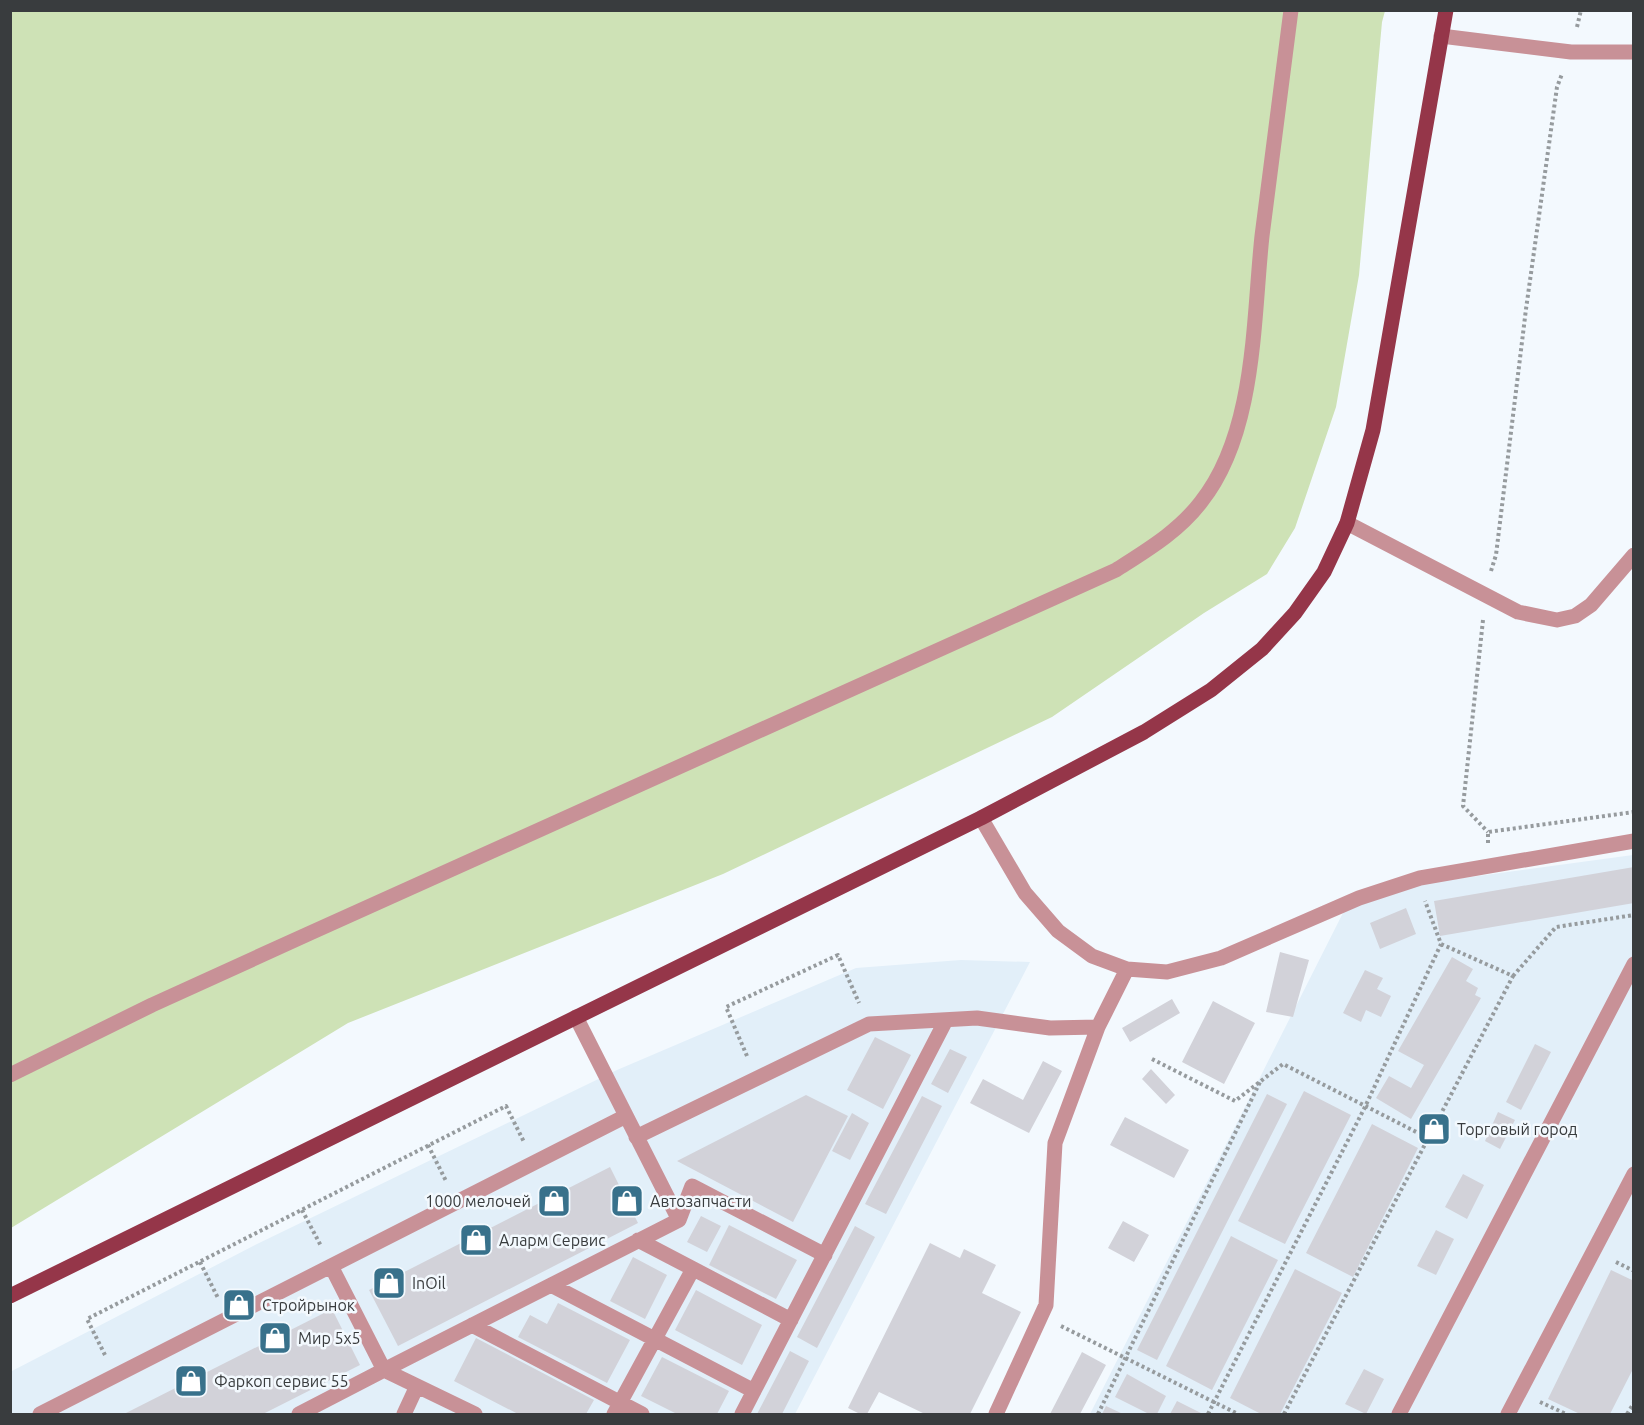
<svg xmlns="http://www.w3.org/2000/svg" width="1644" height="1425" font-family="Ubuntu,sans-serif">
<rect width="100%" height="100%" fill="#f3f9fe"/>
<path fill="#e2eff9" d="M1633 855V1414H1090L1348 903 1419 884Z
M961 960 1030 962 795 1414H11L10 1372 257 1244 617 1070 856 968Z"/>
<path fill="#cee2b6" d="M10 11H1385L1382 22 1359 275 1336 407 1295 528 1267 574 1204 613 1052 717 723 874 348 1023 11 1228Z"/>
<path fill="#d2d2d9" d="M1634 867V903L1440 936 1434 901Z
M1406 908 1416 934 1380 949 1370 923Z
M1280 952 1309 960 1293 1017 1266 1012Z
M1452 957 1473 969 1466 981 1478 988 1475 995 1481 998 1411 1119 1376 1098 1389 1076 1411 1088 1424 1065 1398 1051Z
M1365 970 1383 978 1377 989 1391 996 1381 1017 1366 1010 1361 1022 1343 1013Z
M1172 999 1180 1013 1130 1042 1122 1028Z
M1213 1001 1255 1023 1224 1084 1182 1062Z
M875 1037 911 1055 883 1109 847 1090Z
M1535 1044 1551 1052 1521 1110 1506 1102Z
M950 1049 967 1057 948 1093 931 1084Z
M1043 1061 1062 1071 1029 1133 970 1103 983 1079 1023 1100Z
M1151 1069 1175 1095 1166 1104 1142 1079Z
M1304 1091 1351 1115 1285 1244 1238 1221Z
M1267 1094 1287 1104 1157 1360 1137 1350Z
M806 1095 848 1116 793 1222 677 1161Z
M922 1096 942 1106 886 1214 865 1204Z
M1498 1112 1515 1120 1500 1149 1485 1141Z
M852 1113 869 1123 850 1160 832 1151Z
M1125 1117 1189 1150 1174 1178 1110 1145Z
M1372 1124 1418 1148 1353 1277 1306 1253Z
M610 1167 638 1223 398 1346 369 1290Z
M1463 1174 1484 1185 1467 1219 1445 1207Z
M701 1216 721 1226 707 1252 687 1242Z
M1123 1221 1149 1235 1134 1262 1108 1248Z
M729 1225 797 1260 776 1299 709 1265Z
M855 1226 875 1237 817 1348 797 1337Z
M1436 1230 1454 1239 1436 1275 1417 1266Z
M1231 1236 1278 1260 1212 1390 1166 1366Z
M930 1243 960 1258 964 1249 996 1265 982 1293 1021 1312 970 1414H925L879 1392 867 1414H860L848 1408Z
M633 1257 667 1275 645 1319 610 1301Z
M1295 1269 1342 1293 1280 1414H1261L1230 1398Z
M1611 1270 1634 1281V1367L1610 1414H1580L1548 1399Z
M696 1290 762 1325 742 1365 675 1330Z
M558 1303 630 1340 607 1383 518 1337 530 1315 547 1324Z
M332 1309 360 1365 263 1414H124Z
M476 1338 594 1400 586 1414H518L454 1381Z
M790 1351 809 1361 782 1414H757Z
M1082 1352 1106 1365 1080 1414H1050Z
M662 1357 729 1391 717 1414H677L641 1396Z
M1364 1369 1384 1379 1366 1414 1345 1404Z
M1127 1374 1166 1396 1157 1414H1149L1115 1397Z
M1177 1401 1203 1414H1170Z
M1106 1406 1123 1414H1102Z"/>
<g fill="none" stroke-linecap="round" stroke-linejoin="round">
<path stroke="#969b9e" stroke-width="4" stroke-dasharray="3 3" stroke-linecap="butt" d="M1577 27 1581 10
M1491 571 1496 555 1526 309 1557 87 1562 74
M1483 620 1463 806 1488 832
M1488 843V832L1634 812
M1513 976 1556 927 1634 915
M747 1056 726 1007 838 955 859 1003
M1152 1059 1235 1101 1283 1064 1428 1138
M428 1145 446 1181
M302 1210 321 1246
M200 1262 218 1298
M1616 1262 1634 1271
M1061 1326 1238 1414
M105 1355 87 1319 506 1106 524 1142
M1540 1402 1566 1414
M1098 1414 1261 1080
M1208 1414 1365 1107 1441 944 1425 901
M1284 1414 1513 976 1441 944
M1627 1414 1634 1403"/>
<path stroke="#c89197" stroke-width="15" d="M1441 36 1571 52H1634
M1347 523 1518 612 1557 620 1575 616 1591 605 1634 555
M981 818 1025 893 1058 931 1092 956 1127 969 1167 972 1221 958 1359 898 1420 878 1634 841
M576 1017 679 1220
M10 1075 152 1005 308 934 1116 570C1147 550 1178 532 1201 502 1256 433 1253 320 1262 236 1271 161 1281 86 1291 10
M636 1137 869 1024 977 1018 1050 1028 1098 1027
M638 1240 791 1320
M551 1285 754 1391
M472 1325 642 1414
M384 1370 679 1220 692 1186 825 1255
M384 1370 475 1414
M40 1414 626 1116
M299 1414 384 1370 331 1266
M404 1414 417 1386
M614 1414 693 1269
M742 1414 946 1020
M996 1414 1046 1305 1055 1143 1098 1027 1127 969
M1399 1414 1634 964
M1508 1414 1634 1174"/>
<path stroke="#953649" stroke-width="15" d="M10 1296 981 818 1144 732 1211 690 1262 649 1295 613 1324 572 1347 523 1373 430 1446 10"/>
</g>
<defs>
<g id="shop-square" transform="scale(1.725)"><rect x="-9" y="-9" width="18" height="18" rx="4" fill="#38718b" stroke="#f3f9fe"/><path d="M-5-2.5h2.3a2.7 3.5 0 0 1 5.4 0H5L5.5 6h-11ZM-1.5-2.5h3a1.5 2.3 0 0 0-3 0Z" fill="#fff"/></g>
</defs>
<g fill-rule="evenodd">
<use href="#shop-square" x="1434" y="1129"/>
<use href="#shop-square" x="554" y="1201"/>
<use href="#shop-square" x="627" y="1201"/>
<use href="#shop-square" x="476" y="1240"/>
<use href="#shop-square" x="389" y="1283"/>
<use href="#shop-square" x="239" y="1305"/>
<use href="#shop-square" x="275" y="1338"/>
<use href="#shop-square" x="191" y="1381"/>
</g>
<g text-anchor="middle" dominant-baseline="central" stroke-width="5" stroke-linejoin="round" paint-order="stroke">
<g font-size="16" fill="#393c3e" stroke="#f3f9fe" text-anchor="start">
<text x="1457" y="1129">Торговый город</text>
<text x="531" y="1201" text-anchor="end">1000 мелочей</text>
<text x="650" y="1201">Автозапчасти</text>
<text x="499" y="1240">Аларм Сервис</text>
<text x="412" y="1283">InOil</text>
<text x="262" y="1305">Стройрынок</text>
<text x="298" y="1338">Мир 5x5</text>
<text x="214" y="1381">Фаркоп сервис 55</text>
</g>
</g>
<rect width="1644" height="1425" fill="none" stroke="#393c3e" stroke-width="24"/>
</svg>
